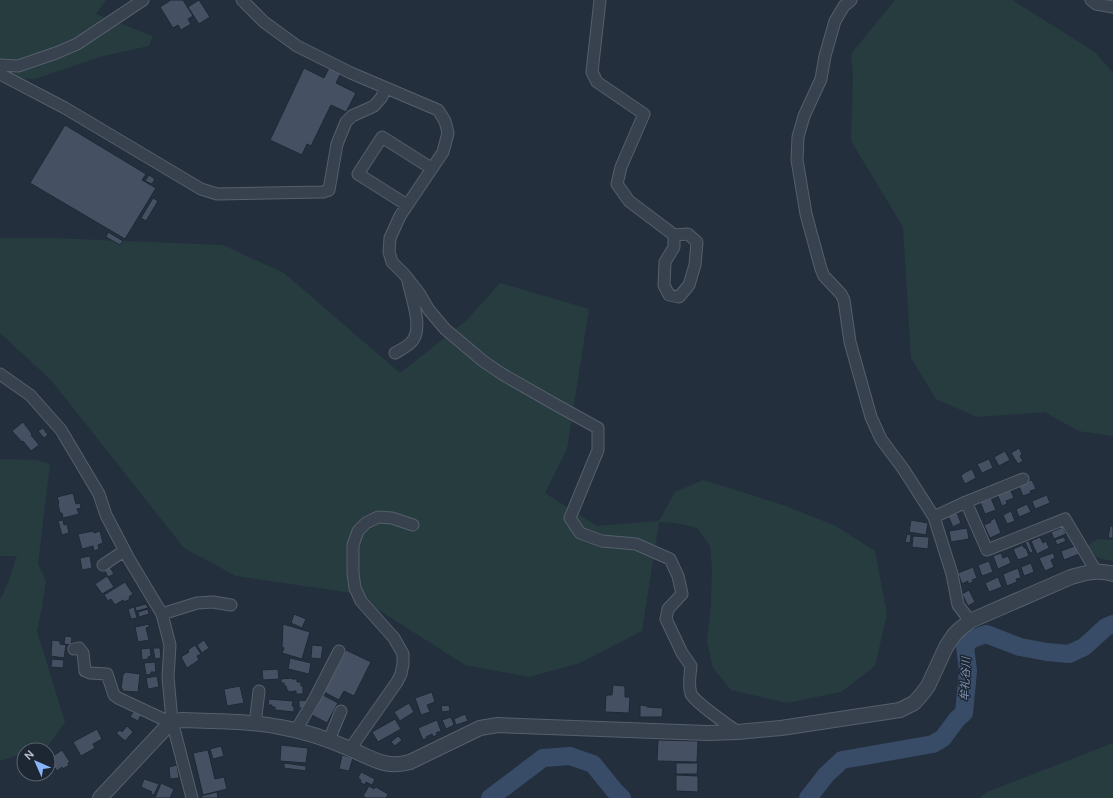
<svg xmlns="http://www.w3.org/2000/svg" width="1113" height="798" font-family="'DM Sans','Noto Sans JP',sans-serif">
<rect width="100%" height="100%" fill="#242f3e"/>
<path fill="#263c3f" d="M0 0H106L96 14 153 36 149 46 103 56 35 79 0 76Z
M895 0H1012L1095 52 1113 73V436L1078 431 1045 412 977 417 936 399 911 358 903 227 851 141 853 72 851 54Z
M0 238H51L223 245 284 273 400 373 467 320 500 283 589 309 567 449 545 493 597 526 659 521 675 492 703 480 783 505 836 526 875 551 887 614 875 666 841 692 787 703 731 690 713 668 707 642 711 604 712 569 710 546 697 528 676 523 659 522 642 631 580 663 529 677 465 665 352 593 236 576 184 548 51 380 0 333Z
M0 459 37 460 50 464 38 564 46 581 42 607 37 631 65 722 48 746 35 750H24V753L0 761V600L8 583 17 556H0Z
M1098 539 1113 540V561C1098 558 1095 559 1088 545Z
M1113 743V798H979L987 792Z"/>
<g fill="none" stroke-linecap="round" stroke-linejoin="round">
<path stroke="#394c67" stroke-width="18" d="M490 798 543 758 570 756 593 764 614 790 622 798
M808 798 826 775 842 760 933 744 943 738 957 719 964 713 968 671 965 646 972 639 986 634 1020 647 1047 652 1069 654 1084 647 1106 627 1113 624"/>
</g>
<path fill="#455162" stroke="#1f2835" d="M171 0H183L193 16 188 19 191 24 181 30 178 25 173 28 160 7Z
M199 0 210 17 199 24 188 7Z
M304 68 324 78 329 68 341 73 336 83 356 93 346 112 331 105 311 146 307 144 302 155 270 140Z
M65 125 146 174 142 180 156 188 125 239 30 183Z
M149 175 155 179 152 184 145 181Z
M153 198 158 201 146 221 141 218Z
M108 232 123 241 120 245 106 237Z
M23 422 32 434 31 435 39 445 31 451 23 441 22 442 12 431Z
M43 428 48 435 44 438 38 431Z
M1019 448 1022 454 1020 456 1023 461 1018 464 1011 453Z
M1005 451 1010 460 999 466 994 457Z
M989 459 993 468 982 473 977 464Z
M972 469 976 478 965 484 961 476 964 473Z
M1032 480 1036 489 1030 491 1031 493 1023 496 1018 484Z
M1010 489 1014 498 1006 501 1007 504 1002 506 997 494Z
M73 493 76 504 80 503 81 508 77 509 79 514 63 518 62 513H60L58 504 59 503 57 497Z
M1047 495 1050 503 1035 509 1032 501Z
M991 498 996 510 985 514 980 502Z
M1027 504 1031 512 1019 517 1016 509Z
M1011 511 1015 521 1007 524 1003 515Z
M957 513 961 523 953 527 948 516Z
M995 518 1001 533 990 538 984 525 991 522 990 521Z
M63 520 64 525 67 524 69 533 62 535 58 521Z
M911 520 928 523 926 535 909 532Z
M1110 526H1113V538H1108Z
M1063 527 1066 534 1054 539 1051 532Z
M967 528 969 539 951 542 949 531Z
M93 531 94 533 100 531 103 543 98 545 99 549 94 551 93 546 82 549 78 534Z
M907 534 911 535 910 543 905 542Z
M913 536 929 537 928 549 912 547Z
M1040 537 1043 543 1046 541 1049 548 1037 554 1031 541Z
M1064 537 1066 541 1057 545 1055 540Z
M1029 541 1033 552 1030 553 1025 542Z
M1023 545 1024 548H1026L1029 556 1018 560 1013 549Z
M1075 546 1079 554 1064 560 1061 551Z
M1001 553 1003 558 1008 556 1011 563 998 569 993 556Z
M1053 553 1055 558 1051 560 1054 567 1045 571 1039 558Z
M90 556 92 568 82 570 80 558Z
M989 561 993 572 982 576 978 565Z
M1031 563 1034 572 1024 576 1021 567Z
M110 567 114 574 108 577 105 571Z
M973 567 977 578 972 580 973 582 968 584V581L962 584 958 573Z
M1018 568 1021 578 1016 579 1017 582 1007 586 1003 574Z
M107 576 114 587 102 594 95 584Z
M998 577 1002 587 989 592 985 583Z
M125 582 133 594 129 597 130 599 124 602 123 600 115 605 111 599 108 601 104 595Z
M969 590 975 602 968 606 962 594Z
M146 604 148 608 136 611 135 607Z
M134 607 137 618 131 619 128 609Z
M148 609 149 614 139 617 138 612Z
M294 614 306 619 302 628 291 623Z
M149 624V627L146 628 149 640 138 642 135 627Z
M283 624 310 632 302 659 282 653 284 648 282 647Z
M65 636 72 637 71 645 64 644Z
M52 640 60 641V644L66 645 64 658 51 656Z
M204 640 209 648 202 653 197 645Z
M195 645 201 654 197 656 199 660 187 668 181 657 189 652 188 650Z
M312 645 323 646 321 659 311 658Z
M150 648 151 656 148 657V659L142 660 141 649Z
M153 648H160L161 658 155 659Z
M346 650 371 662 354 696 344 691 339 700 324 692Z
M290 658 311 663 309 674 288 669Z
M52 659 64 660 63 668 51 667Z
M155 662 156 672H151V674L146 675 144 663Z
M278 669 279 679 263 680 262 670Z
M125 672 140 674 138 692 122 691 123 689H121L123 674H124Z
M157 676 159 687 148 689 146 678Z
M292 678V679H297V682H301V686H303V694H296V691L288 692V690H287L286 686H284V683H281V679Z
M613 685 625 686V697H630L629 713 605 712 606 695H612Z
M240 686 244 703 227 706 224 689Z
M432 692 435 702 427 705 430 712 421 715 415 698Z
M323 695 338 703 327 723 312 715Z
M269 699 293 701 292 706H294V712L275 710V707H272V705H268Z
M299 700 307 701V708H299Z
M409 703 414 712 400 721 394 712Z
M449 705 450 711 442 712 441 706Z
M640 705 647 706V707L663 708 662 717H640Z
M133 712 141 715 138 721 130 717Z
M465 714 468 721 456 725 454 719Z
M451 717 454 725 446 729 442 720Z
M395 719 401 729 378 742 372 732Z
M437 720 441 731 436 733 437 735 433 737 432 734 426 737 427 738 423 740 418 728Z
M127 726 133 732 125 741 116 733 120 730 122 732Z
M97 729 102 739 93 744 95 748 81 756 73 742Z
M398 736 402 740 395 746 391 742Z
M658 740 698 741 697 762 657 761Z
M281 745 308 748 306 763 280 761Z
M221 746 224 756 213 759 210 749Z
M62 750 70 762 68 763 69 765 63 769 62 767 57 771 55 768 52 770 50 766 48 768V757L51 754 53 756Z
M208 750 215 779 224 777 227 789 203 795 193 753Z
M342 755 353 758 349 771 339 769Z
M284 763 306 766V771L284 768Z
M676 763H698L697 774H676Z
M177 765 179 778 170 779 169 767Z
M361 772 375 779 372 785 366 782 365 785 360 782 361 780 358 778Z
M676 775 698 776V792L676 791Z
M144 779 159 784 154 795 151 794 152 792 141 787Z
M161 783 174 789 170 798H155Z
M369 786 374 789 376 787 388 794 386 798H366L363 796Z
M217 792 218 798H202L201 796Z"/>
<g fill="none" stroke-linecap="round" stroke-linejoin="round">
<g stroke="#565f6c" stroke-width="13">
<path id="minor" d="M242 0 264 22 297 46 351 73 438 110 445 121 448 133 443 152 400 216 390 238 389 252 392 262 404 274 419 293 429 310 445 329 483 361 502 374 558 406 598 428V450L570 518 580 533 602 541 636 544 670 559 678 576 682 594 668 609 666 619 682 653 691 666C690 676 688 685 691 694 695 702 729 726 738 732
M600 0 592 72 597 82 644 114 621 167 617 184 629 201 674 235 688 234 697 242 695 265 689 285 679 297 669 295 664 285 665 262 674 247V235
M851 0 844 6 835 21 825 56 821 79 804 116 798 137 797 160 806 214 821 269 824 276 841 294 844 300 850 342 871 417 881 439 904 470 934 517 952 574 958 605 970 621
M1091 0 1096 4 1113 7
M0 65 18 66 56 53 77 44 143 0
M0 74 65 108 201 189 217 194 323 192 329 190 337 144 346 122 352 116 374 106 381 98 386 88
M407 205 358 174 382 137 431 168
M395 353C402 349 409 346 413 340 423 326 411 297 408 281
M0 374 30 395 61 430 99 494 106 515 129 559 162 614 170 645 168 677 172 721 192 798
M966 502 1023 479
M934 517 966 502 987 550 1065 519 1096 571
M103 565 124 551
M162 614 197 603 213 602 231 605
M74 649 79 648 83 653 85 671 90 673 107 674 114 695 118 698 163 719 172 721
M255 724 259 691
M296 730 315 698 339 651
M329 740 341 711
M350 749 397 682 401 674 403 664V654L394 638 361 601 355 588 353 573V545L358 531 366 523 378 517 392 518 413 525"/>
</g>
<g stroke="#565f6c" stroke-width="16">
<path id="tertiary" d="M100 798 172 721 183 720C215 721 249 721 280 727 304 731 328 739 350 749 372 758 385 769 410 762L480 728 498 725 707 733 738 732 781 728 900 710 914 703 922 694 928 686 946 647 954 635 960 629 970 621 1071 577C1085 573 1099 569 1113 574"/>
</g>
<use href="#minor" stroke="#38414e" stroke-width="11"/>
<use href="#tertiary" stroke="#38414e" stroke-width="14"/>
</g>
<g text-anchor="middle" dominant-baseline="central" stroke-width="3" stroke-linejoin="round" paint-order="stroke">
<g font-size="11" font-style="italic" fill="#7c92b1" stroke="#1d2633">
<text transform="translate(965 679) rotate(-88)">牟礼谷川</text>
</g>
</g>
<g transform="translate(36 762) rotate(315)"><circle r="19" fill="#1d2633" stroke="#59626f"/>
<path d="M0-3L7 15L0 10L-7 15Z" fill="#8ab4f8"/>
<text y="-6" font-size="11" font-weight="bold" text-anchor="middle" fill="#b4bcc9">N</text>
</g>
</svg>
